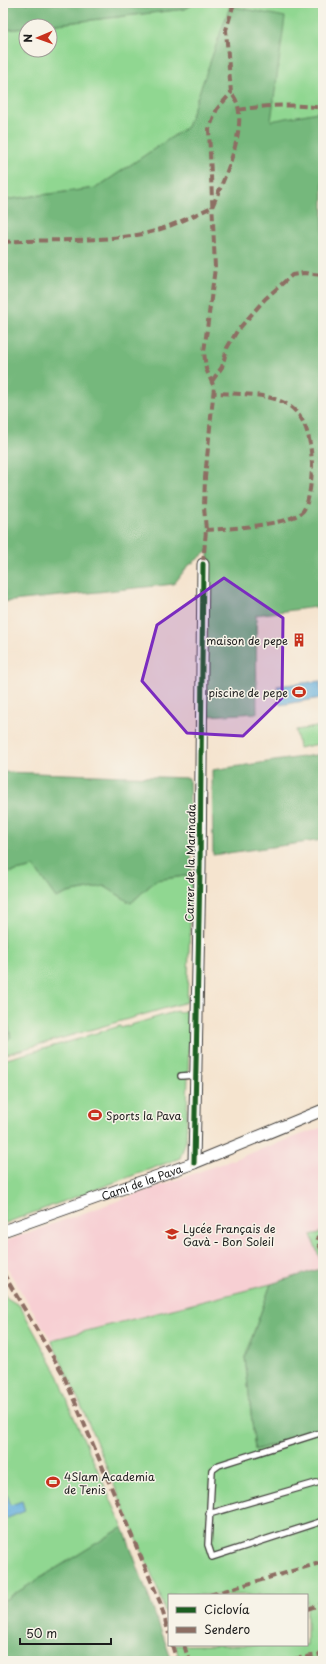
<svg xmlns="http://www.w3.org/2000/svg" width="326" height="1664" font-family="'Playpen Sans',sans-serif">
<rect width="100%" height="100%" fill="#f7f3e8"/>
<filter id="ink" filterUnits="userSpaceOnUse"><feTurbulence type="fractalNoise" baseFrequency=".025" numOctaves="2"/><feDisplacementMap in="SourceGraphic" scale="8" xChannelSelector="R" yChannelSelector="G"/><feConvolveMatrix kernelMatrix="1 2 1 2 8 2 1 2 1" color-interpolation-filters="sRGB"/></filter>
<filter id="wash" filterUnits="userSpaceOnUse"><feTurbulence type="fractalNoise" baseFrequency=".012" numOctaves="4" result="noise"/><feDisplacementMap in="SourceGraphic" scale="16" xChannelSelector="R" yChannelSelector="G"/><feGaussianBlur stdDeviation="0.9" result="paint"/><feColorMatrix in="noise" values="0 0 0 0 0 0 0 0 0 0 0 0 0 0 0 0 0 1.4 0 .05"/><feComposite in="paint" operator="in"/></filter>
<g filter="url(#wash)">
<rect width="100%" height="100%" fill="#f5e4cf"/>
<path fill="#f7cfd3" d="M323 1127V1232L312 1236 323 1268 261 1287 51 1340 3 1262V1242Z"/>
<path fill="#90d791" stroke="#567a56" d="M195 3H323V111L271 122 230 8 187 127 96 188 3 200V30L26 28V50H50V26H40L185 9Z
M323 726V743L299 748 296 730Z
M34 867 56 898 68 893 104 886 131 903 156 880 192 875 187 1002 3 1055V1045L10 1037 3 1002V874Z
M190 1009 186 1140 180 1158 3 1224V1060L86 1037V1036L120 1026 121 1028 177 1011 178 1013Z
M323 1232V1267L311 1235Z
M271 1284 245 1357 255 1450 323 1429V1661H180L175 1645H307V1595H169V1625L159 1592 80 1403 51 1340Z
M3 1293 7 1298 20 1306 59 1377 72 1413 123 1527 3 1601Z"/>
<path fill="#74b87b" stroke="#486a4c" d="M3 3H195L185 9 40 26H26V28L3 30Z
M230 6 285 17 271 121 323 111V606L256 615 257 713 207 716 208 551 187 567 174 584 3 602V200L96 188 187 127Z
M323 754V840L213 855 212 770Z
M3 772 189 778 192 875 156 880 131 903 104 886 68 893 56 898 34 867 3 874Z
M3 1002 11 1037 3 1045Z
M323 1268V1429L255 1450 245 1357 271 1284Z
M123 1527 172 1661H3V1601Z"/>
<path fill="#62addb" stroke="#3f647c" d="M320 681 321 698 280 705 277 686Z
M7 1495 11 1505 22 1501 25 1511 3 1520V1497Z"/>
</g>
<g filter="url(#ink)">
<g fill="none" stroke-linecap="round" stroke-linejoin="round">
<g stroke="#3d3a37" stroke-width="8">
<path id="service" d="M181 1076 195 1075
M323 1432 219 1465 212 1470 208 1545 212 1557 323 1521
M209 1514 323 1481"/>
</g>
<g stroke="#3d3a37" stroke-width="13">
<g id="minor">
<path d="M194 1163 200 868 203 564"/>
<path id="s1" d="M3 1231 194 1163 323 1110"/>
</g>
</g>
<use href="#service" stroke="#fff" stroke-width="5.5"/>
<use href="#minor" stroke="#fff" stroke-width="11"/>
<path stroke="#8d6e63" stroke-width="4" stroke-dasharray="8 4" stroke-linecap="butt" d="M238 110C266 105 294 104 323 108
M3 242C48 239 93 242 137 235 163 231 188 218 212 207 223 182 254 116 231 93
M212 381 222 367 227 348 237 331 265 299 292 275 304 273 323 275
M206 530C226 529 291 525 303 511 310 502 312 475 312 464 309 393 273 395 214 393
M203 564 206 530 204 507 205 478 214 387 206 369 204 352 215 268 209 129 217 109 231 93 226 30 234 3
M323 1236 318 1237 317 1240 323 1253
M3 1273 63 1374 160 1602 169 1634
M210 1595 323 1562
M307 1609 323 1604
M172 1645 177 1661
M184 1645 189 1661
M282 1661 323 1654"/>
<g stroke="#f7f3e8" stroke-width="8">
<path id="cycleway" d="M194 1163 200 868 203 564"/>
</g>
<use href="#cycleway" stroke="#1b5e20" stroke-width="5"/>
</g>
</g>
<path fill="#7b2cbf" fill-opacity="0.2" stroke="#7b2cbf" stroke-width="3" stroke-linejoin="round" d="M224 578 283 618 282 698 243 736 187 733 142 681 157 625Z"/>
<defs>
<g id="building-bare" transform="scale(1.08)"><path d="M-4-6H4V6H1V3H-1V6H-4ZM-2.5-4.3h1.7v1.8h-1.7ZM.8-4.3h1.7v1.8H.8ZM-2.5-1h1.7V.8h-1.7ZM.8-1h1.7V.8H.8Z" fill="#c8321e" stroke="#f7f3e8" stroke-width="2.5" paint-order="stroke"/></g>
<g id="stadium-bare" transform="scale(1.08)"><path d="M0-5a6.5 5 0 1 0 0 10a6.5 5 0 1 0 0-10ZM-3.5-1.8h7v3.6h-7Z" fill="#c8321e" stroke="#f7f3e8" stroke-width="2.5" paint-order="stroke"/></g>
<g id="school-bare" transform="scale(1.08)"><path d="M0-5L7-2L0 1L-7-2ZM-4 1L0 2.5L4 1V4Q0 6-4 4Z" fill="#c8321e" stroke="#f7f3e8" stroke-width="2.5" paint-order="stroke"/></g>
</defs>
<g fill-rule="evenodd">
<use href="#building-bare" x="299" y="640"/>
<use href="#stadium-bare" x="299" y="692"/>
<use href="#stadium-bare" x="95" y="1115"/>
<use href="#school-bare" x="172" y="1234"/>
<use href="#stadium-bare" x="53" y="1482"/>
</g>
<g text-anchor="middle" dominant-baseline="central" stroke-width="3" stroke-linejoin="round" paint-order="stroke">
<g font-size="11" fill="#1c1c1c" stroke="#f7f3e8" text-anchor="start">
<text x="288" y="640" text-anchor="end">maison de pepe</text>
<text x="288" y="692" text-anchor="end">piscine de pepe</text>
<text x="106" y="1115">Sports la Pava</text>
<text x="183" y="1228">Lycée Français de<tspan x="183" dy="13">Gavà - Bon Soleil</tspan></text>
<text x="64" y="1476">4Slam Academia<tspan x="64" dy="13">de Tenis</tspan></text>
</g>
<g font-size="11" fill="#1c1c1c" stroke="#f7f3e8">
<text transform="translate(190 863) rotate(-89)">Carrer de la Marinada</text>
<text stroke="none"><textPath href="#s1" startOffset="147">Camí de la Pava</textPath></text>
</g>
</g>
<rect width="326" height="1664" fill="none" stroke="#f7f3e8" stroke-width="16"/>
<rect x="168" y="1594" width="140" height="52" fill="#f7f3e8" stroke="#9f9d96"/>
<rect x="176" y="1607" width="20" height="6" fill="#1b5e20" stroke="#9f9d96"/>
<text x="204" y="1614" font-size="12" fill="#1c1c1c">Ciclovía</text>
<rect x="176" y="1627" width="20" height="6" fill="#8d6e63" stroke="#9f9d96"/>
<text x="204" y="1634" font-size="12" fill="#1c1c1c">Sendero</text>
<g transform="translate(38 38) rotate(268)"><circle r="19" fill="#f7f3e8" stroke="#9f9d96"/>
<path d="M0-3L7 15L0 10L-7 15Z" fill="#c8321e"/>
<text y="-6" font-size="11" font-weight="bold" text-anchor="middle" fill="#1c1c1c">N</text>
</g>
<path d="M20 1638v6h91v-6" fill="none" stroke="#1c1c1c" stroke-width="2"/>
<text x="26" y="1638" font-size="12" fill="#1c1c1c" stroke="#f7f3e8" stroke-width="3" paint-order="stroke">50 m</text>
</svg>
